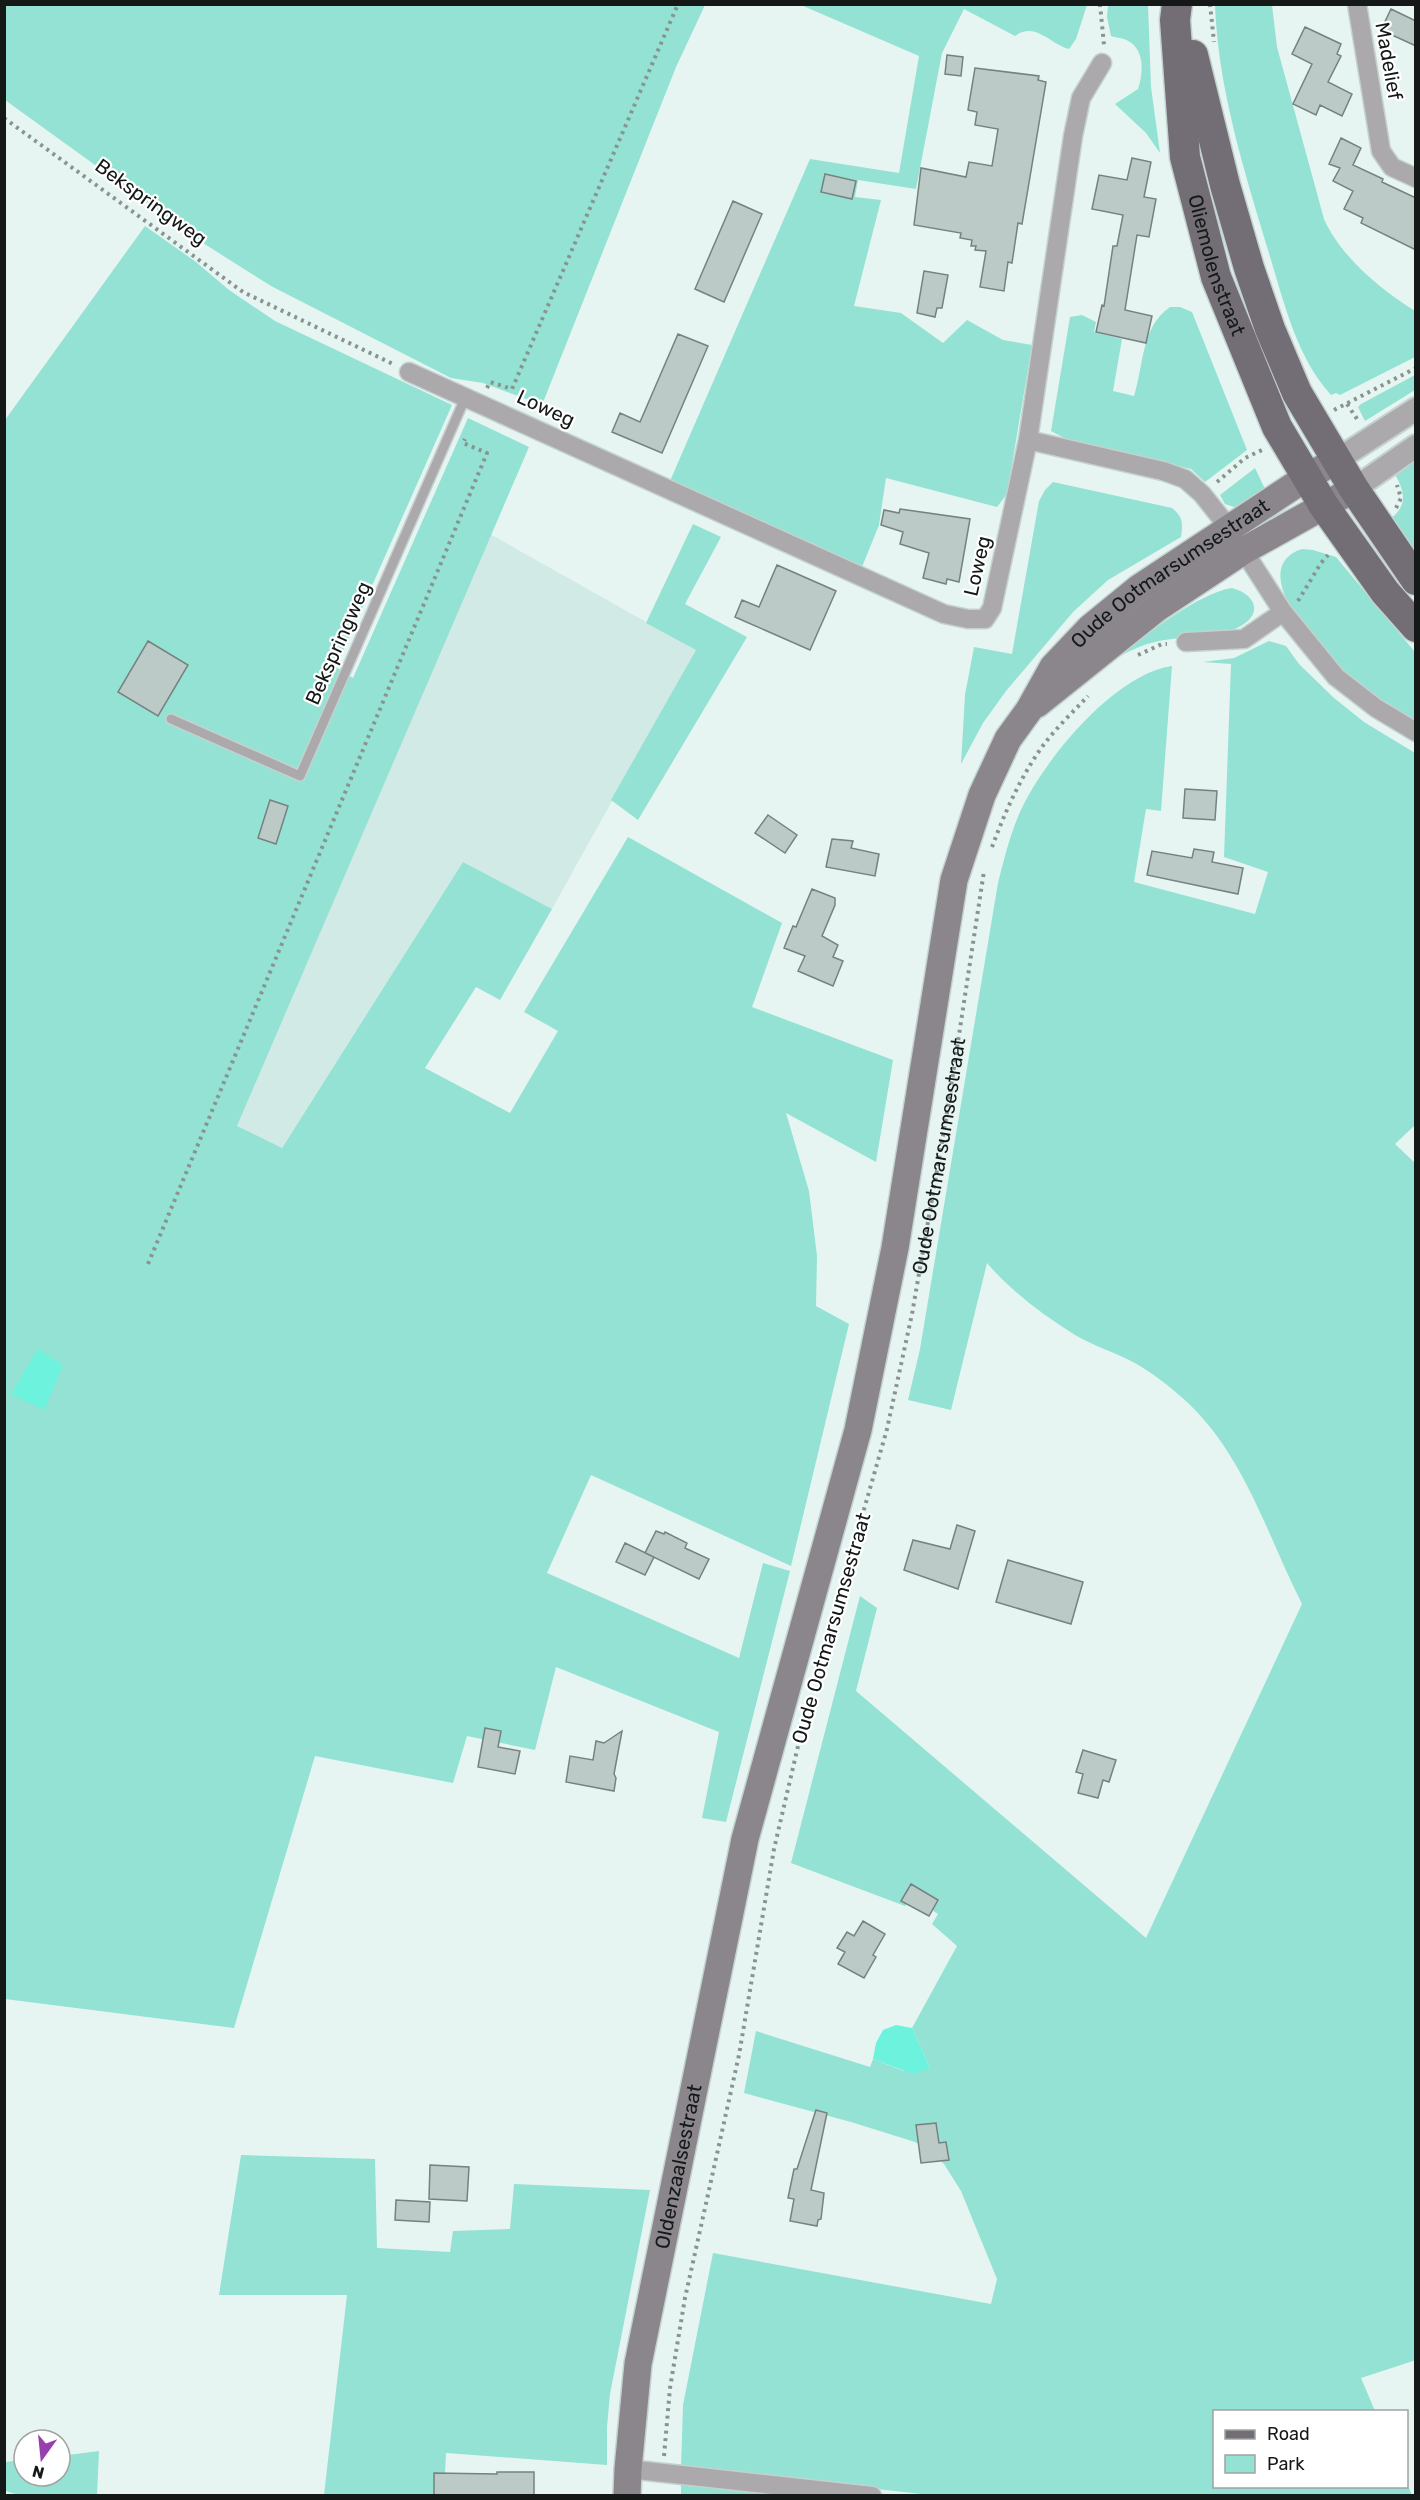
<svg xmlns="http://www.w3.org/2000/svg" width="1420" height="2500" font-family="Rubik,sans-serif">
<rect width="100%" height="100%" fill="#e6f5f2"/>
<path fill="#d1eae5" d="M490 534 696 650 552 909 463 862 281 1149 237 1126Z"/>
<path fill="#93e2d4" d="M5 4H705V5L676 67 542 405 483 383 451 378 271 286 203 243 5 100Z
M801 5H1087L1076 39 1069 49C1050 44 1035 21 1015 36L964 9 942 53 916 189 858 180 855 197 881 200 854 306 901 313 943 343 967 320 1003 340 1032 345 1007 494 997 507 886 478 879 525 862 567 670 481 810 159 899 173 919 56Z
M1108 5H1148L1151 87 1160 153 1146 133 1115 104 1138 89C1143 74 1145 52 1130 42 1125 38 1117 38 1111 36L1107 17Z
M1215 5H1272L1277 47 1324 219C1341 257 1380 289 1415 311V357L1340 395 1336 393 1331 395C1296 357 1283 299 1268 250 1244 170 1218 88 1215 5Z
M145 226 196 262 229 290 275 321 452 405 336 667 353 678 468 418 529 447 237 1126 282 1148 463 862 552 909 500 1000 476 987 425 1068 510 1113 558 1031 524 1012 628 837 782 923 752 1007 893 1060 876 1162 786 1113 809 1191 817 1256 816 1306 849 1324 791 1566 591 1475 547 1573 739 1658 763 1563 790 1571 726 1822 702 1818 719 1732 556 1667 535 1750 467 1736 453 1783 315 1756 234 2028 5 1999V420Z
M1170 307H1180L1192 312 1247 450 1205 482 1191 469 1070 441 1051 431 1070 317 1082 315 1096 322 1094 332 1122 339 1113 391 1134 396C1144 364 1141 327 1170 307Z
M1415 375V390L1365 421 1358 407 1361 404Z
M1411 460H1415V570L1383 524C1408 508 1407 496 1394 472Z
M1255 468 1265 489 1237 508 1225 504 1220 495Z
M1053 482 1172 508C1183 517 1183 523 1181 537L1108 580 1073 612 1006 691 983 723 961 764 965 695 974 647 1012 654 1039 501 1045 490Z
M693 524 721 537 685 604 747 637 638 820 611 800 696 650 646 623Z
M1302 549 1313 550 1336 557 1415 652V724C1393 712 1371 696 1351 679 1326 658 1241 569 1302 549Z
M1232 588C1258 595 1263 616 1237 628 1212 640 1181 635 1155 642 1142 645 1131 650 1120 656 1146 634 1199 593 1232 588Z
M1269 641 1286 646 1299 664 1334 698 1364 722 1415 753V1125L1395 1144 1416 1164V2360L1361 2378 1375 2411 1214 2412V2486H1406L1407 2483 1412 2495 939 2496 681 2467 683 2405 713 2253 991 2304 997 2279 961 2191 944 2164 929 2149 915 2142 851 2122 744 2093 756 2031 870 2067 873 2059 904 2071 930 2068 912 2028 957 1946 932 1924 938 1914 912 1897 905 1906 791 1863 860 1596 877 1608 856 1691 1146 1938 1302 1604C1267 1535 1245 1457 1188 1403 1171 1387 1149 1370 1129 1360 1111 1351 1092 1345 1075 1335 1043 1315 1012 1292 987 1263L951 1410 908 1400 920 1349 998 883C1004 859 1010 835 1020 812 1043 761 1114 674 1172 666L1161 811 1146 809 1134 882 1255 914 1268 872 1224 857 1231 664 1203 662 1234 658Z
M241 2155 375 2159 377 2248 450 2252 453 2231 510 2229 514 2184 650 2190 610 2394 607 2427V2465L446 2453 444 2495H324L347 2295H219Z
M99 2451 97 2495 23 2496 5 2491V2462L24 2460V2476H60V2456Z
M681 2484 784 2495H681Z"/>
<path fill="#6df2dd" d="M38 1349 63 1365 44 1410 11 1394Z
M896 2025 912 2028 930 2068 913 2074 873 2059 876 2043 883 2030Z"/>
<path fill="#bccac7" stroke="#75827f" stroke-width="1.5" d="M1391 9 1416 21V46L1381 30Z
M1305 27 1341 44 1337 54 1341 56 1328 82 1352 94 1342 116 1320 105 1316 115 1293 104 1312 64 1292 54Z
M947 55 963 57 961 76 945 74Z
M975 68 1039 76 1038 80 1046 82 1022 224 1018 223 1012 263 1008 262 1004 291 980 287 986 251 975 250 976 246H971L972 240 960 238 961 233 914 225 921 168 966 177 969 162 992 166 998 129 975 125 977 112 968 110Z
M1341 138 1361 148 1353 165 1383 179 1382 182 1416 198V250L1361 223 1363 218 1344 209 1353 191 1333 181 1340 168 1329 164Z
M1132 158 1151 162 1144 197 1156 199 1149 237 1137 235 1125 310 1152 316 1146 343 1096 332 1102 305 1104 306 1113 246H1117L1123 215 1092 209 1099 175 1127 180Z
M825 174 856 181 852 199 821 192Z
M733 201 762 214 724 302 695 289Z
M924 271 948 275 942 308H937L935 317 917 313Z
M678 334 708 346 662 453 612 432 620 413 640 422Z
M900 509 970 519 959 582 947 579 946 584 923 578 929 553 900 544 903 532 881 525 884 510 899 513Z
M777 565 836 591 810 650 735 617 742 600 759 607Z
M148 641 188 665 158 716 118 692Z
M1185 789 1217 791 1215 820 1183 818Z
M270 800 288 806 276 844 258 838Z
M768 815 797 835 785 853 755 833Z
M832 839 853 841 851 848 879 854 875 876 826 867Z
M1194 849 1214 852 1212 862 1243 868 1238 894 1147 875 1152 851 1192 858Z
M812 889 835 898V905L822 936 838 945 833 957 843 961 833 986 798 971 805 956 784 948 793 926 796 927Z
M957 1525 975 1531 958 1589 904 1570 913 1540 950 1549Z
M656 1531 664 1534 665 1532 687 1543 685 1548 709 1559 699 1579 645 1553Z
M625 1543 654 1557 645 1575 616 1562Z
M1008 1560 1083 1582 1071 1624 996 1602Z
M485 1728 501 1731 498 1747 520 1751 515 1774 478 1767Z
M622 1731 614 1774 616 1778 614 1791 566 1782 570 1756 593 1760 596 1741 604 1743Z
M1083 1750 1116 1760 1109 1782 1103 1780 1098 1798 1078 1793 1083 1774 1076 1772Z
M911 1884 938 1900 929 1916 901 1901Z
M863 1921 885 1934 873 1955 876 1957 864 1978 838 1964 845 1952 837 1948 847 1932 854 1936Z
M816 2110 827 2113 811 2190 824 2193 821 2219 818 2220 817 2226 790 2221 794 2199 788 2198 794 2169H797Z
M936 2123 939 2143 946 2142 949 2160 921 2163 916 2125Z
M430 2165 469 2167 467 2201 429 2199Z
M396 2200 430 2202 429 2222 395 2220Z
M497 2472H534V2496H434V2473L497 2474Z"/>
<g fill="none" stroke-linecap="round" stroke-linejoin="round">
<g stroke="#c4d2cf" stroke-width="12">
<path id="service" d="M171 719 300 776 466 396"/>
</g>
<g stroke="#c4d2cf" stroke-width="21">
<path id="minor" d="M1357 4 1381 151 1392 167 1416 178
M409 372 944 614 968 619H985L992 608 1028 440 1073 136 1081 98 1102 63
M1028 440 1163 471 1185 479 1202 494 1229 528 1283 612 1336 677 1376 708 1416 732
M1186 642 1244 639 1283 612
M628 2469 872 2496"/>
</g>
<g stroke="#c4d2cf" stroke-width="26">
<path id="tertiary" d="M1337 460 1416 409
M1354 489 1416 446"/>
</g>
<g stroke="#c4d2cf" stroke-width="30">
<g id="secondary">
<path d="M1037 704 1157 608 1243 551 1354 489"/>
<path id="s2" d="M627 2496 628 2469 638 2364 745 1839 858 1430 895 1248 954 880 982 795 1008 739 1029 710 1053 667 1090 628 1139 588 1307 477 1337 460"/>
</g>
</g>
<g stroke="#c4d2cf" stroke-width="33">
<g id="primary">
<path id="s3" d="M1177 4 1175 20 1185 157 1216 277 1277 427 1324 506 1385 592 1416 627"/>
<path d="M1193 55 1225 185 1249 268 1270 329 1297 393 1354 489 1416 580"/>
</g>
</g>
<g stroke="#899491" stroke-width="4" stroke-dasharray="3 4.5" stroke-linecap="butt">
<path d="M1100 4 1104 45"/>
<path d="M1210 4 1214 42"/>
<path d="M4 118 243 292 393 364"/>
<path d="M487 388 490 382 512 389 678 4"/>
<path d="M1347 404 1359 422"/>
<path d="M1334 410 1416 368"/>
<path d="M1217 482 1245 458 1262 450"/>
<path d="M1396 508 1401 498 1397 485"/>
<path d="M1298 601 1321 563 1328 555"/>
<path d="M1138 655 1162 644H1167"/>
<path d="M992 847C1005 812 1020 778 1042 747 1055 729 1073 712 1088 696"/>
<path d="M148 1264 487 453 463 443 465 439"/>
<path id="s1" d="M837 1604 887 1429 912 1314 948 1107 984 871"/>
<path d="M664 2456 670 2388 685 2298 739 2055 774 1849 799 1742"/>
</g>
<use href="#service" stroke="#aca9ad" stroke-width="9"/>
<use href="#minor" stroke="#aca9ad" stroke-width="18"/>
<use href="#tertiary" stroke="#aca9ad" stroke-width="22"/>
<use href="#secondary" stroke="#8b868c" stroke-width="27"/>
<use href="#primary" stroke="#736d75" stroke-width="30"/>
</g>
<g text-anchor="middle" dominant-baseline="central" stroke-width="4.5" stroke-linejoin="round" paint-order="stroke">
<g font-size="20" fill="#141918" stroke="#fff">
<text transform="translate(1389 61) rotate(80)">Madelief</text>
<text transform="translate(151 202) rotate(36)">Bekspringweg</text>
<text stroke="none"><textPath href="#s3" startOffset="266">Oliemolenstraat</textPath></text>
<text transform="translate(546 408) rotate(25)">Loweg</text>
<text transform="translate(977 566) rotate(-77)">Loweg</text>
<text stroke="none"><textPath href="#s2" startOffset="2038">Oude Ootmarsumsestraat</textPath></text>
<text transform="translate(338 643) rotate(-66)">Bekspringweg</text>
<text stroke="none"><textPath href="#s1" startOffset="460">Oude Ootmarsumsestraat</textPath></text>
<text transform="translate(831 1628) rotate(-74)">Oude Ootmarsumsestraat</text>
<text stroke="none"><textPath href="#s2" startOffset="334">Oldenzaalsestraat</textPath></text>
</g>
</g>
<rect width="1420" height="2500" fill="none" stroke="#141918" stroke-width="12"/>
<rect x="1213" y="2410" width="195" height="78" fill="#ffffff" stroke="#a1a3a3" stroke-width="1.5"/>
<rect x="1225" y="2430" width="30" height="9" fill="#736d75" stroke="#a1a3a3" stroke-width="1.5"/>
<text x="1267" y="2440" font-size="18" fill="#141918">Road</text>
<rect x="1225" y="2455" width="30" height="18" fill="#93e2d4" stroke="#a1a3a3" stroke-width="1.5"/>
<text x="1267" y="2470" font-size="18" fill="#141918">Park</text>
<g transform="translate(42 2458) rotate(195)"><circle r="28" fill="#ffffff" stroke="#a1a3a3" stroke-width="1.5"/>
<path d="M0-4.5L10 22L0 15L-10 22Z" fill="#9740ad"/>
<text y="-9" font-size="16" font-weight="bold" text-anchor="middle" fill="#141918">N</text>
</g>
</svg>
